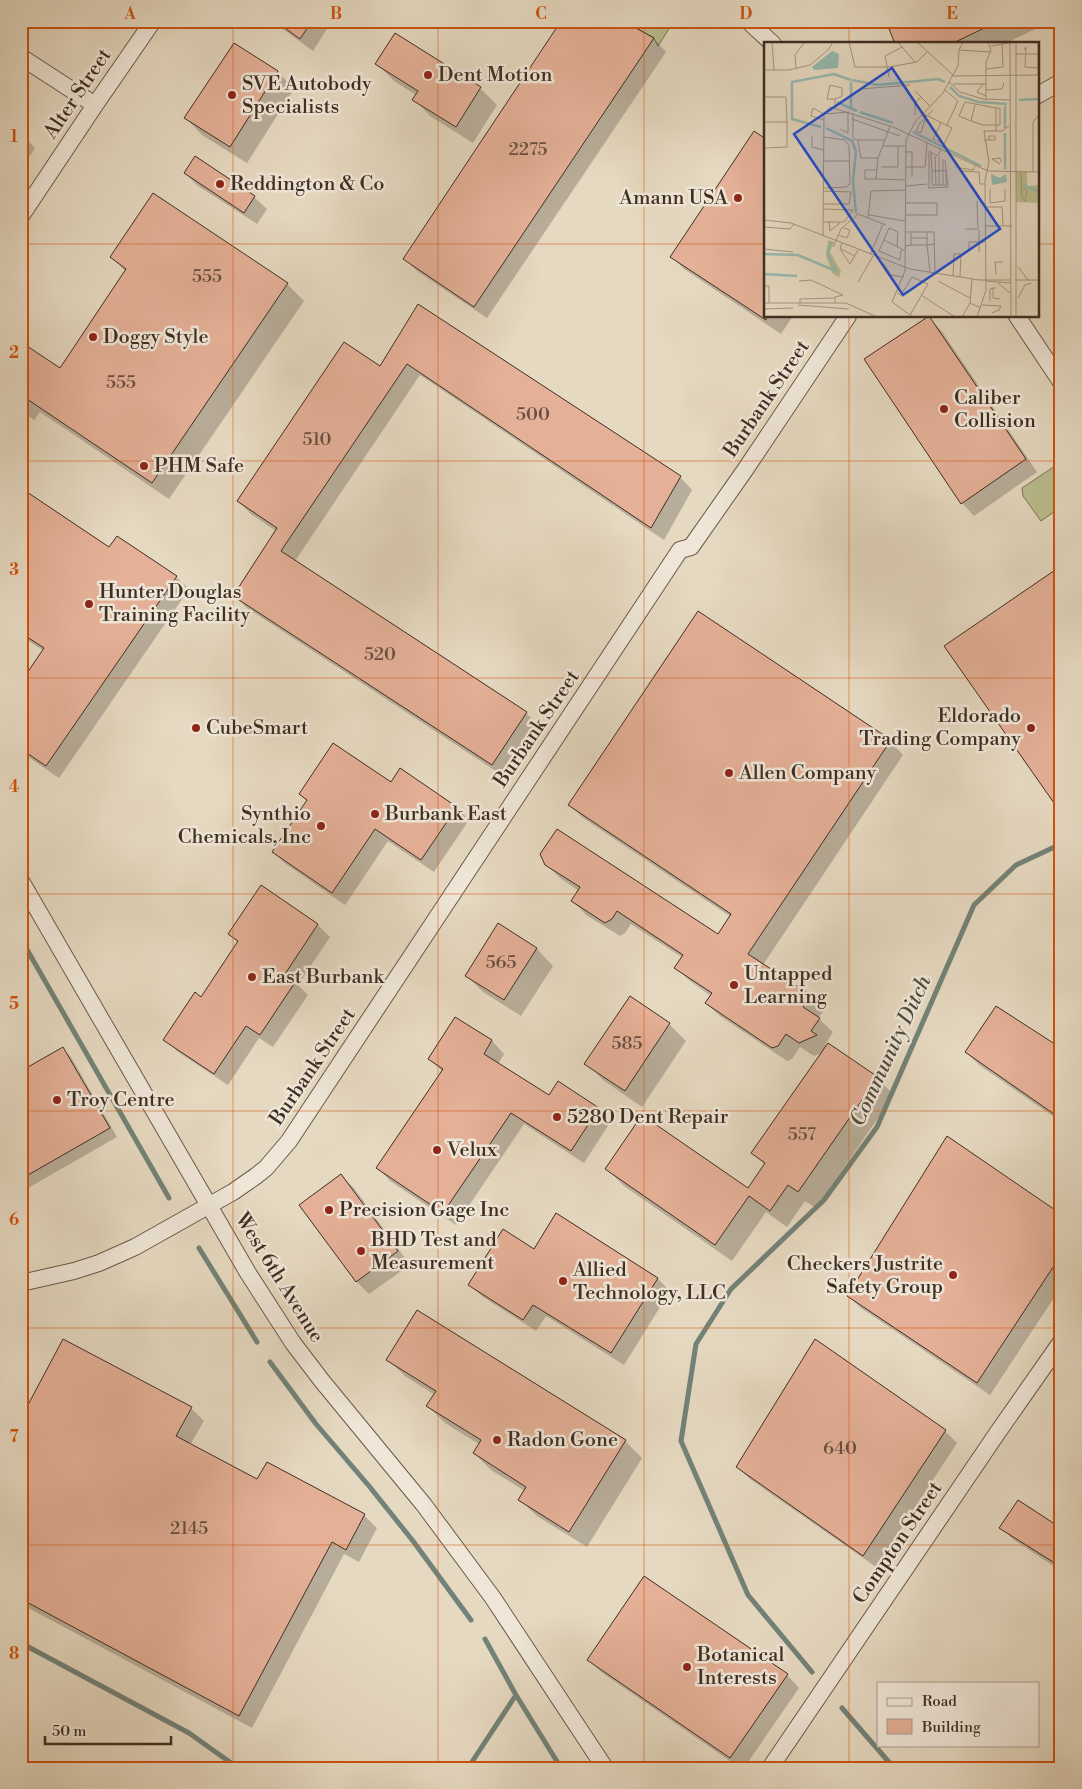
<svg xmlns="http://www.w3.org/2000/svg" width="1082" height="1789" font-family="'Libre Bodoni',serif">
<rect width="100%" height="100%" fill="#e6d9c1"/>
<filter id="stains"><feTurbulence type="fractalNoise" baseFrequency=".004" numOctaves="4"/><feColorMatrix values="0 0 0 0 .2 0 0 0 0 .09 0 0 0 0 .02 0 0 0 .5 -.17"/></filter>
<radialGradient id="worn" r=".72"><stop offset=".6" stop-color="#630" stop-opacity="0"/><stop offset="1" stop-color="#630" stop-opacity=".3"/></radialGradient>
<path fill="#bbbe8f" stroke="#7d7659" d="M623 21H674L658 46 654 38Z
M1061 462V507L1041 521 1023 496 1022 488Z"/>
<path fill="#0003" d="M272 21H332L313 51Z
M621 21 654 39 666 52 487 318 417 271 404 259Z
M887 21H1052L1004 44H897Z
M234 44 278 72 294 89 247 163 202 135 186 118Z
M377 64 480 88 497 105 473 143 430 116 414 99 416 95 394 81Z
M21 134 35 148 21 169Z
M1061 145V164L1054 149Z
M185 173 254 197 267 209 257 224 198 186Z
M112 257 287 284 304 301 169 499 40 412 34 420 21 411V344L60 370 126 272Z
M672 257 766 316H793L781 334 684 269Z
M418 306 680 477 692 490 664 540 420 375 295 561 526 713 539 725 505 777 247 608 234 595 276 531 251 514 238 501 381 368Z
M929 318 941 330 1037 472 974 516 962 503Z
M21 490 110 549 176 577 189 589 59 778 21 752V684L44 651 21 636Z
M890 741 903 755 763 965 810 996 824 1010 818 1018 833 1032 825 1045 827 1046 828 1044 877 1078 894 1095 816 1208 805 1201 787 1227 766 1212 732 1261 624 1186 607 1169 748 1189 765 1165 753 1153 823 1052 814 1056 800 1047 792 1059 787 1061 720 1016 706 1003 711 996 690 981 676 968 683 958 631 924 625 933 620 936 586 915 573 901 579 891 560 878 546 864 718 936 731 917 583 818 570 805Z
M300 794 457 808 469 820 434 872 388 841 345 905 286 864 273 852 307 801Z
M261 887 318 925 330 937 298 985 308 995 273 1047 259 1038 228 1085 178 1052 165 1039 202 998 238 943 230 934Z
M499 924 537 949 553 966 521 1016 483 992 466 975Z
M630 997 669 1024 686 1041 642 1107 603 1080 586 1063Z
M456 1018 492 1041 504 1054 498 1064 549 1097 598 1109 611 1121 584 1163 524 1124 456 1225 390 1181 378 1168 443 1072 429 1059Z
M63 1049 71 1057 117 1137 21 1192V1073Z
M1061 1049V1122L979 1065 966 1052Z
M341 1176 354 1188 410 1265 369 1294 357 1282 301 1205Z
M1061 1216V1287L990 1395 861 1308 848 1296Z
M534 1250 658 1279 670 1291 624 1365 546 1316 536 1331 483 1297 470 1285Z
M388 1360 625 1441 642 1458 587 1547 537 1516 520 1500 525 1491 491 1470 474 1453 479 1444 445 1423 428 1406 435 1395 405 1376Z
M191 1408 204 1421 190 1445 257 1481 364 1515 377 1528 359 1562 344 1554 252 1728 21 1604V1420Z
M945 1431 957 1443 876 1567 750 1479 737 1467Z
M1001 1528 1061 1529V1571L1014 1540Z
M588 1659 787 1675 799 1688 744 1768H740L601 1672Z
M21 1723 27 1729 24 1737 27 1740 21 1757Z"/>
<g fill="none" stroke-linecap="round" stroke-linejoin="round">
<path stroke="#738278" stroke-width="5" d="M21 939 169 1198
M199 1248 257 1342
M270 1362 316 1424 369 1486 413 1541 471 1620
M485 1639 516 1695 561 1768
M21 1643 189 1733 238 1768
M812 1672 748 1595 681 1441 696 1344 731 1289 824 1200 877 1127 974 905 1016 865 1061 844
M842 1708 894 1768
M468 1768 516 1695"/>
</g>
<path fill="#e4b097" stroke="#3f2e23" d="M275 21H312L300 39Z
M561 21H623L654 38 474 307 403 259Z
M886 21H999L951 44H895Z
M395 33 481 87 456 127 412 100 418 91 375 64Z
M234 43 278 71 230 147 184 118Z
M754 131 766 139V320L670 257Z
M195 156 255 196 244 213 184 173Z
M153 193 288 283 152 483 21 395V342L60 368 126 269 110 257Z
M418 304 681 476 651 528 407 364 281 551 527 712 492 765 233 596 277 528 237 501 344 342 380 366Z
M929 316 1026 459 961 504 864 359Z
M21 488 109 547 117 536 177 576 46 766 21 749V682L44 648 21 633Z
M1061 566V813L944 646Z
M698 611 891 740 748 954 811 995 803 1007 820 1018 811 1031 817 1035 799 1043 786 1034 778 1046 772 1048 705 1003 712 993 674 968 683 955 617 911 612 919 605 923 571 901 580 887 545 865 540 854 557 829 718 934 731 914 568 805Z
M333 743 391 782 400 768 457 807 421 860 375 829 332 893 272 852 307 800 299 794Z
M261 885 318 924 285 974 296 981 260 1035 246 1026 214 1074 163 1040 195 992 201 997 238 941 228 934Z
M498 923 537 948 504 1000 465 976Z
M630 996 670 1023 625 1091 584 1064Z
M996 1006 1061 1048V1119L965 1052Z
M455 1017 492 1040 484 1054 549 1095 558 1081 599 1108 571 1151 511 1113 443 1213 376 1168 443 1069 428 1059Z
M828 1043 878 1077 798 1192 788 1185 770 1211 749 1196 715 1245 605 1169 642 1115 748 1188 765 1163 751 1153Z
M63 1047 110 1128 21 1179V1071Z
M947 1136 1061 1214V1255L977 1383 847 1296Z
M341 1174 398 1251 356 1282 299 1205Z
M556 1213 658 1278 611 1353 533 1305 523 1320 468 1285 503 1229 534 1249Z
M417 1310 626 1440 569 1532 518 1500 526 1487 473 1453 481 1440 426 1406 436 1391 386 1360Z
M63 1339 192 1407 176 1436 257 1479 267 1462 365 1514 346 1550 332 1542 239 1716 21 1599V1418Z
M815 1339 946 1430 863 1556 736 1467Z
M1018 1500 1061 1528V1567L999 1528Z
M644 1576 788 1674 730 1758 587 1660Z"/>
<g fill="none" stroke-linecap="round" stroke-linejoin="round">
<g stroke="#69594a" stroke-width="18">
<path id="minor" d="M748 21 773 44
M21 57 95 105
M1038 95 1061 82
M21 216 95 105 153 21
M1017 316 1061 382
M21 881 248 1273 293 1343 322 1381 424 1505 493 1598 605 1768
M21 1283 74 1271 99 1263 135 1247 233 1192 256 1176 266 1168 289 1141 680 550 691 547 745 470 848 316
M770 1768 998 1432 1061 1342"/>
</g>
<use href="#minor" stroke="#efe6d7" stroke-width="16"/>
</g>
<path fill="none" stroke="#cf530f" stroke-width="1" stroke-opacity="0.55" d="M233 21V1768M438 21V1768M644 21V1768M849 21V44M21 244H766M1038 244H1061M849 316V1768M21 461H1061M21 678H1061M21 894H1061M21 1111H1061M21 1328H1061M21 1545H1061"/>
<g fill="#8f2418" stroke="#efe6d7" stroke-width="2">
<circle cx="428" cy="75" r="5"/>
<circle cx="232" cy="95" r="5"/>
<circle cx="220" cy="184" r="5"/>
<circle cx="738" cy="198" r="5"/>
<circle cx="93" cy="337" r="5"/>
<circle cx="944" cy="409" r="5"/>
<circle cx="144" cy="466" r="5"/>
<circle cx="89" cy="604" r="5"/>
<circle cx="196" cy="728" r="5"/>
<circle cx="1031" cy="728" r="5"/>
<circle cx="729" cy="773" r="5"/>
<circle cx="375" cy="814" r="5"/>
<circle cx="321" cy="826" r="5"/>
<circle cx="252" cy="977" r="5"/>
<circle cx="734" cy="985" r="5"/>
<circle cx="57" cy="1100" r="5"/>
<circle cx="557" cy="1117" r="5"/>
<circle cx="437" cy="1150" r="5"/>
<circle cx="329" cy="1210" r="5"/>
<circle cx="361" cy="1251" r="5"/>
<circle cx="953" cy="1275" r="5"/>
<circle cx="563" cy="1281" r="5"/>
<circle cx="497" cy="1440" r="5"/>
<circle cx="687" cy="1667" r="5"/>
</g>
<g text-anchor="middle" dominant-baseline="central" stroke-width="5" stroke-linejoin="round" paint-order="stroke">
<g font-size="18" fill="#684e40">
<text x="528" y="149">2275</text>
<text x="207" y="276">555</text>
<text x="121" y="382">555</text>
<text x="533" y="414">500</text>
<text x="317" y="439">510</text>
<text x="380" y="654">520</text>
<text x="501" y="962">565</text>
<text x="627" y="1043">585</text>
<text x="802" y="1134">557</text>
<text x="840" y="1448">640</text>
<text x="189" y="1528">2145</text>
</g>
<g font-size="20" fill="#3f2e23" stroke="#efe6d7" text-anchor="start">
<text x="438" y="75">Dent Motion</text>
<text x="242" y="84">SVE Autobody<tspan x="242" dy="23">Specialists</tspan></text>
<text x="230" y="184">Reddington &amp; Co</text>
<text x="728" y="198" text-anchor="end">Amann USA</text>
<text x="103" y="337">Doggy Style</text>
<text x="954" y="398">Caliber<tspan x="954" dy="23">Collision</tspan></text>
<text x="154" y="466">PHM Safe</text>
<text x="99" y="592">Hunter Douglas<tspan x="99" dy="23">Training Facility</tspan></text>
<text x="1021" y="716" text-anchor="end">Eldorado<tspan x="1021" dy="23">Trading Company</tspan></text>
<text x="206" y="728">CubeSmart</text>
<text x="739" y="773">Allen Company</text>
<text x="311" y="814" text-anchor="end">Synthio<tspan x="311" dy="23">Chemicals, Inc</tspan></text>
<text x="385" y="814">Burbank East</text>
<text x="744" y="974">Untapped<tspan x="744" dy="23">Learning</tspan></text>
<text x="262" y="977">East Burbank</text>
<text x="67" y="1100">Troy Centre</text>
<text x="567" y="1117">5280 Dent Repair</text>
<text x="447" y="1150">Velux</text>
<text x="339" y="1210">Precision Gage Inc</text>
<text x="371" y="1240">BHD Test and<tspan x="371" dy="23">Measurement</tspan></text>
<text x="943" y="1264" text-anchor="end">Checkers Justrite<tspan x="943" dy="23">Safety Group</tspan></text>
<text x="573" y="1270">Allied<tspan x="573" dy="23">Technology, LLC</tspan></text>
<text x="507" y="1440">Radon Gone</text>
<text x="697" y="1655">Botanical<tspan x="697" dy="23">Interests</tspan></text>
</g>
<g font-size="20" fill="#3f2e23" stroke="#efe6d7">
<text transform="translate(78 94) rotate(-56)">Alter Street</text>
<text transform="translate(767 399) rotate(-56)">Burbank Street</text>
<text transform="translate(537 729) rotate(-56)">Burbank Street</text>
<text transform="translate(313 1067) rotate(-56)">Burbank Street</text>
<text transform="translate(279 1278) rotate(58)">West 6th Avenue</text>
<text transform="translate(898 1543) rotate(-56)">Compton Street</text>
</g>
<g font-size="21" font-style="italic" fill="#504a3f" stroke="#efe6d7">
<text transform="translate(891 1051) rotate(-65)">Community Ditch</text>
</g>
</g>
<g transform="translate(764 42)">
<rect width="275" height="275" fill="#e6d9c1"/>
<path d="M252 130H263V144L275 143V161L252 160ZM64 198 70 200 66 210 77 229 75 236 68 231 62 213Z" fill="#bbbe8f"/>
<path d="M68 9 75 12 74 26 50 28 48 25ZM227 132 236 136 242 132 243 140 228 143Z" fill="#96bab1"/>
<path fill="none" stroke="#96bab1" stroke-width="2.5" d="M88 38 114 43 174 37 181 40M186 45 195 54 214 60 243 62M255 58 275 57M73 60 93 69M241 64V86M87 66V40M96 70 129 81M57 85 28 77V40L70 32 87 38M62 86 88 99 92 109 89 139 92 171M149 90 217 124M241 91V127M260 143 275 150M0 212 34 213 72 229 63 211 68 200M0 232 33 234"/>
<path fill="none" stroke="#a39582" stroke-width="1" d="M8 0 10 28M85 0 91 25H125L153 20 163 10M134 0 151 20M153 0 190 34 275 33M246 0 247 275M252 0V275M227 4 245 1M195 8 227 10M260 8 262 5 261 25 274 26M252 12H274M32 26 31 13 40 1M222 27 239 25 238 0M0 28H25L46 23 64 8 69 0M274 33V0M125 35 121 14 138 5M185 40 196 50 222 58V20L227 8 224 0M185 40 194 24 195 8 199 0M189 42H222M219 42 213 50 222 54M97 47 146 43M181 48 194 59 183 83M222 48 238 47 240 41M151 49 166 64M0 55H22L23 80H0M222 57 246 58M211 63 207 79 219 83H236V66H232M71 64V57L78 54V46L66 43 63 57H71M89 71V96L92 98H121L126 84M158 71 188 86 180 102 169 97 177 81M151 73V61L157 55M88 77 136 94M60 78 47 74 49 66 60 72 86 70M161 78 157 91 152 89 156 81 169 68M207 79 195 74 201 60 232 66V89M76 87 84 91V71M48 94V105L60 108M220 98H231V94H225V98M94 99 97 116H114L121 98M119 104H141M0 106 23 105V80M177 107 174 114 165 109V146L184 145 181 118M141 110H148V135M167 111 168 129M171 114 172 143M175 115V129H168V143H182V128L175 129V143M179 117V143M60 119H85M236 122 228 117 236 116 237 120M211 124 209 128 196 126V129L215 130 216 142H221M117 125H134V104M141 125H161L163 101M112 128H101V137H112L114 116M257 130 258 156 261 159 263 149 259 145M269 130V80L275 73M112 137 141 138M142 144 163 142M59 146 82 145 86 142 85 104 81 98 60 95M226 147V161L241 159V147M59 149 87 150 85 162H59M142 161H173V173H142M221 165H238L239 183M59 167 89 168 80 180H60M105 173 141 179M104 176 107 149 142 148M0 178 27 181 146 227 215 238H247M65 180 66 189 76 181M222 184H248M0 185 26 187 30 182M201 187H214L213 159M215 188V210M141 190H170L171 231M163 190V203L170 202M74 193 83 196 86 188 80 186M59 194 60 72 66 65 129 85 224 129 275 130M147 196H163M120 198 138 207M78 201 76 207 86 222 94 208M147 203H163L166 230M133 204 134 190 125 186 115 209 136 218 137 209 141 207M141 204 147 203V191M69 205 77 187 94 172 122 183M0 207 29 210M77 207 91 214M205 209V200H221M106 213 119 182M119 221 127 233 140 235M254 225 264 238M232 232 231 220H239M189 234 190 212H197L196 235M251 238H275M35 239 47 238 79 253 71 255V261M174 239 206 256M222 239 247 241M94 240 109 214M234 241 246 251M0 244H5V261M232 246H229V256L236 257M133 251 137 253 148 235 164 242 146 273M157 253 191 275M254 256 261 243 267 241M226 259V247L229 246M0 261H82L113 275M36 261V257L71 256M206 261 208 237M34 263 85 267M218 263 237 264 235 268 228 271M0 267 29 266M149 275 128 260 141 229 142 98 151 80 179 51 185 40M198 275 206 261 217 266M213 275 222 248 221 138 225 120 220 89H238L245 84"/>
<path fill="#1d4ed8" fill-opacity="0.15" stroke="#1d4ed8" stroke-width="2.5" d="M128 26 236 187 139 253 30 92Z"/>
<rect width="275" height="275" fill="none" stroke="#3f2e23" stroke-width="2.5"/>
</g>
<rect width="1082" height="1789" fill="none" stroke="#e6d9c1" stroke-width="55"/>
<rect x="877" y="1682" width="162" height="65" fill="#efe6d7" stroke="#a99c8f"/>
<rect x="887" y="1698" width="25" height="8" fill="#efe6d7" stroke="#a99c8f"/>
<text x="922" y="1706" font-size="15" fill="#3f2e23">Road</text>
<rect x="887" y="1719" width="25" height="15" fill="#e4b097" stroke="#a99c8f"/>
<text x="922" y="1732" font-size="15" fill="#3f2e23">Building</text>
<path d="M45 1736v8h126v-8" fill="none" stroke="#3f2e23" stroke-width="2.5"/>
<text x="52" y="1736" font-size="15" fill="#3f2e23" stroke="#efe6d7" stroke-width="4" paint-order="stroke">50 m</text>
<rect x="28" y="28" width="1026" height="1734" fill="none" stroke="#cf530f" stroke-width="2"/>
<g font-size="16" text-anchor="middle" font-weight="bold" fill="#cf530f">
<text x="130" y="19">A</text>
<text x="336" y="19">B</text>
<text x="541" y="19">C</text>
<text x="746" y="19">D</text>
<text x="952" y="19">E</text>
<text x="14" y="142">1</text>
<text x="14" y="358">2</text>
<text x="14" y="575">3</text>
<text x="14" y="792">4</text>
<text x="14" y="1009">5</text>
<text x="14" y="1225">6</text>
<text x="14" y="1442">7</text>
<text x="14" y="1659">8</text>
</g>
<rect width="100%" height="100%" filter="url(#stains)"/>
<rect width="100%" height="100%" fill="url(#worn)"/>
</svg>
